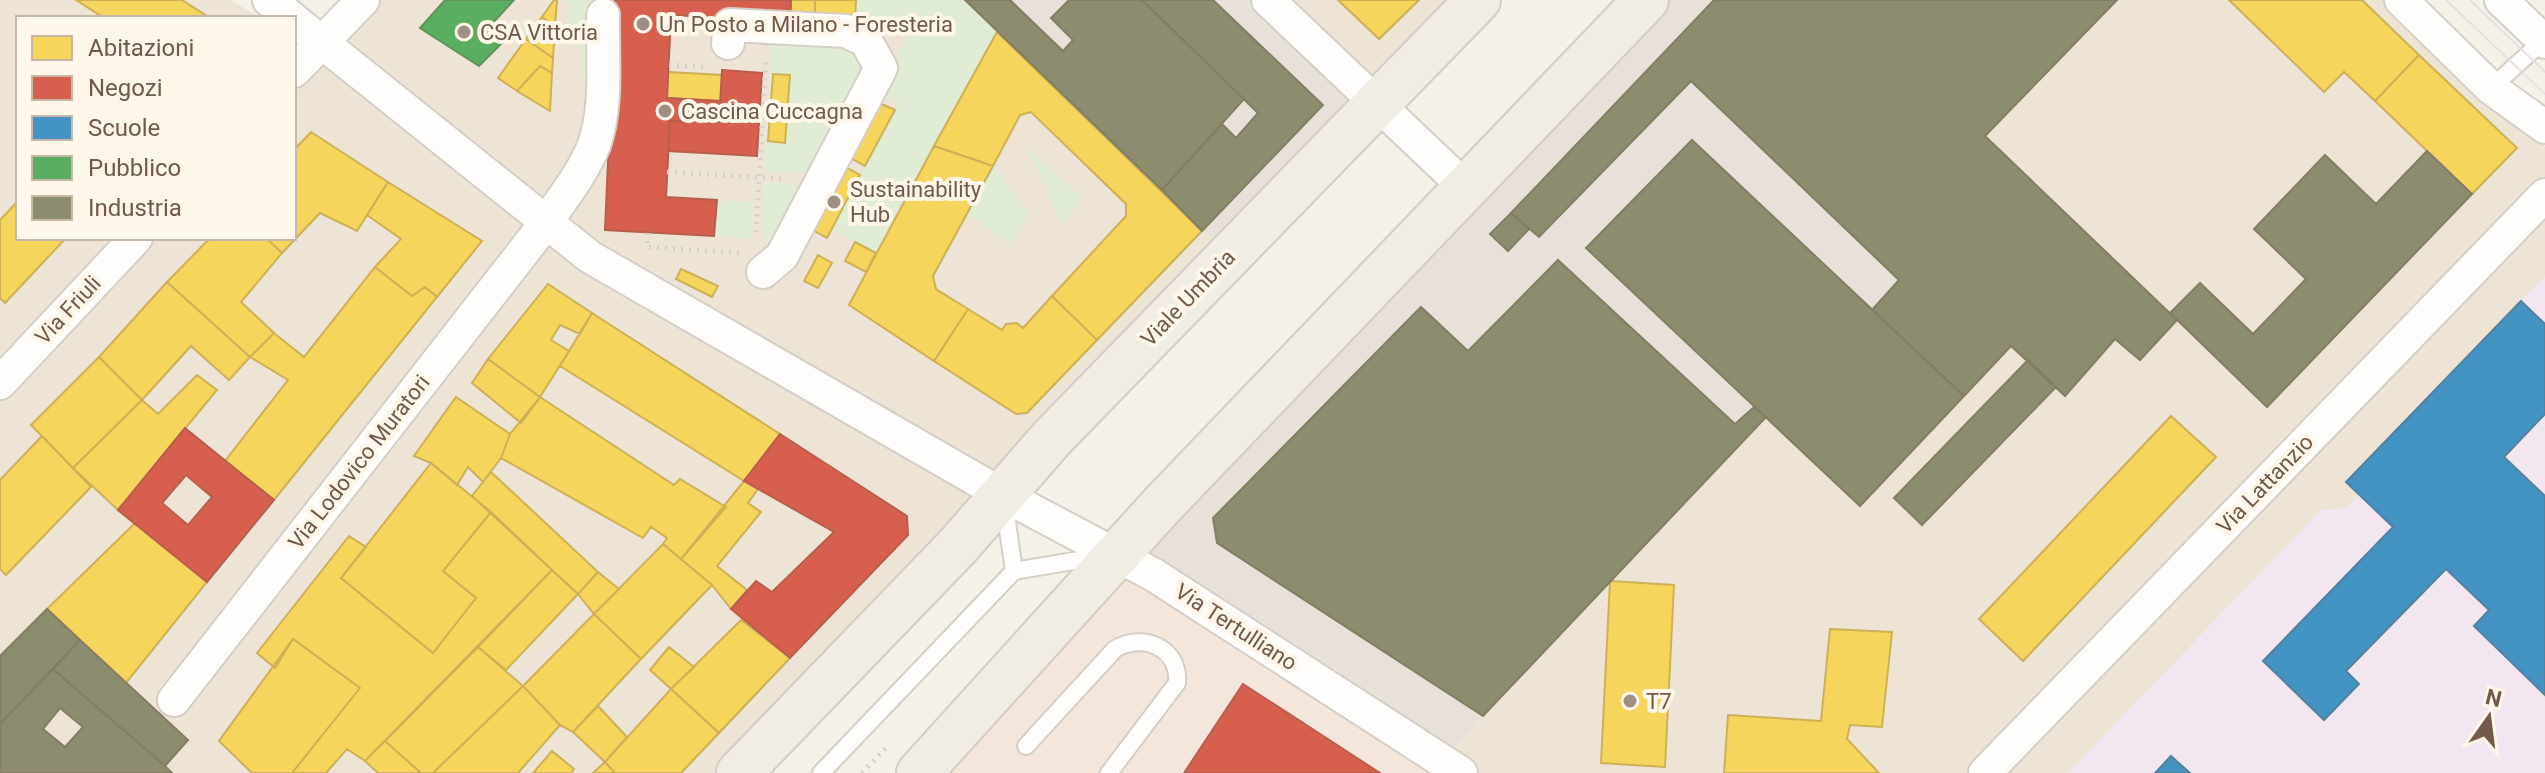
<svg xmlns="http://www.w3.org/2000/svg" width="2545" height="773" font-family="Roboto,sans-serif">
<rect width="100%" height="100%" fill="#f5f1e8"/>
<path fill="#eee4d5" d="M0 0H231L260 18H18V238H294V43L586 265 989 497 723 773H0Z
M366 0H964L1227 254 1003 489 596 257 326 42Z
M1274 0H1474L1376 101Z
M2028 0H2395L2545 147V189L1980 773H1474L1446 755 1766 417 1860 506 2011 346 2028 360 2115 339 2170 313 1985 136Z
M2545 203V773H1996Z"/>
<path fill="#f5e6db" d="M1118 560 1450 773H927Z"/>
<path fill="#e8e1d9" d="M964 0H1264L1372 104 1227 254Z
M1651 0H2029L2075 44 1985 136 2177 320 2140 360 2115 339 2065 396 2011 347 1860 506 1766 417 1446 755 1123 551Z"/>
<path fill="#f2e7f0" d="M2545 276V773H2068L2321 510 2346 508 2359 495 2346 482Z"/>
<path fill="#e0ecd3" d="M563 0H592L589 82 581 76 582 49 567 39 569 6Z
M856 0H965L997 32 876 253 831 229 899 103 879 94 909 34 855 19Z
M772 36 844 41 868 63 816 175 764 171Z
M1027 147 1082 198 1062 225Z
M993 166 1030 215 1009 245 968 213Z
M764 181 812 186 783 239 763 238Z
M717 200 754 203 752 239 714 236Z"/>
<path fill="#f6d55c" stroke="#ceb056" stroke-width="2" d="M76 0H182L210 18H104Z
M554 0H557L555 27 542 17Z
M791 0H815V21H790Z
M815 0H856L855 19 815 17Z
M1338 0H1419L1379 39Z
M2229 0H2362L2419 55 2375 101 2344 72 2324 92Z
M542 17 555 27 553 58 526 39Z
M997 32 1202 231 1097 340 1052 296 1126 216V204L1031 112 1020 115 993 166 934 146Z
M526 39 553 58 552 73 540 66 517 91 498 78Z
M2419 55 2517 148 2472 194 2375 101Z
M540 66 552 73 550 111 517 91Z
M668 72 722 75 721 101 667 98Z
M773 74 790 75 785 143 768 141Z
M875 101 895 110 865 166 847 156Z
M311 132 388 182 357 231 320 213 282 253 266 238H294V150Z
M934 146 993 166 933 276 936 289 968 309 934 361 849 305Z
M842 165 860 175 827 238 809 228Z
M388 182 482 241 437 297 425 287 412 296 375 267 401 239 367 215Z
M18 201V238H66L5 303 0 298V220Z
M210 238H266L282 253 241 302 274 333 250 357 167 282Z
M855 242 876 253 866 272 845 261Z
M818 255 832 263 818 288 804 281Z
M375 267 412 296 425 287 437 297 274 500 225 461 288 380 250 357 274 333 304 357Z
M681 269 718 286 712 297 676 279Z
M167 282 250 357 229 380 191 346 142 400 99 357Z
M548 284 592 313 580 334 560 325 551 340 569 351 540 397 488 359Z
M1052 296 1097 340 1027 413 1016 414 934 361 968 309 1002 330 1006 324 1017 323 1023 328Z
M592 313 780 434 744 481 560 366Z
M99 357 142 400 73 468 31 425Z
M488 359 540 397 521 423 472 383Z
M197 375 217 390 118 510 73 468 142 400 158 414Z
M456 397 510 434 501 458 483 482 468 467 457 485 431 463 414 456Z
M540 397 674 485 680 479 726 507 681 559 663 544 667 538 651 527 643 538 501 458 510 434Z
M2171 416 2216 457 2023 661 1979 619Z
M42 436 91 487 6 575 0 569V480Z
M431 463 491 512 443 571 476 598 433 653 341 578Z
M491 472 598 572 578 594 472 496Z
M744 481 758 489 748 503 761 512 717 566 747 590 731 609 712 585 681 559Z
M491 512 552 570 365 761 347 749 326 773H292L360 688 293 639 275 668 257 653 349 536 366 547 341 578 433 653 476 598 443 571Z
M135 523 207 582 126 683 47 609Z
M663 544 712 585 641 659 594 614Z
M552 570 578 594 506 670 478 647Z
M598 572 619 589 594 614 578 594Z
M1610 581 1674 585 1665 767 1601 763Z
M594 614 641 659 573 732 560 725 523 686Z
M741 620 790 658 719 733 671 689Z
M1830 629 1892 632 1882 727 1850 725 1847 739 1879 773H1724L1728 715 1821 721Z
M293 639 360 688 292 773H252L219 741Z
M478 647 523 686 433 773H421L385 741Z
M669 647 694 667 671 689 650 670Z
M523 686 560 725 518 773H433Z
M671 689 719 733 681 773H615L605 762Z
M598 706 627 737 605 762 573 732Z
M385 741 421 773H378L365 761Z
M552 751 574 769 571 773H533Z
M605 762 615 773H593Z"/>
<path fill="#d6604d" stroke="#b85e4c" stroke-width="2" fill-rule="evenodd" d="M615 0H791L790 21 671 15 667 98 721 101 719 123 670 121 666 197 717 200 714 236 605 230Z
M722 70 762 73 757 156 668 151 670 121 719 123Z
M185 428 274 500 207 582 118 510ZM186 475 212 497 188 525 162 503Z
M780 434 907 516 908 535 790 658 731 609 756 581 772 592 834 532 744 481Z
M1243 684 1380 773H1184Z"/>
<path fill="#4393c3" stroke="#51829e" stroke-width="2" d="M2521 301 2545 324V414L2504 457 2545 496V695L2474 626 2489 610 2446 569 2346 671 2359 684 2324 720 2263 661 2393 527 2346 482Z
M2171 756 2190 773H2155Z"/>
<path fill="#5aae61" stroke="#61945a" stroke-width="2" d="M445 0H514L491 25 508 37 479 66 420 28Z"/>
<path fill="#8c8c6e" stroke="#847d63" stroke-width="2" fill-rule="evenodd" d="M965 0H1010L1063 51 1073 40 1051 18 1069 0H1142L1244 99 1162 190Z
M1142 0H1213L1323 105 1202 231 1162 190 1222 124 1236 138 1258 113Z
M1714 0H2117L1985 136 2177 320 2140 360 2115 339 2065 396 2011 346 1964 396 1872 310 1899 280 1691 81 1539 237 1511 213Z
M1692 140 1964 396 1860 506 1586 248Z
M2427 151 2472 194 2267 407 2170 313 2200 283 2253 334 2306 279 2254 229 2325 155 2376 204Z
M1511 213 1529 229 1508 251 1490 234Z
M1558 260 1735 424 1754 407 1766 417 1483 716 1217 543 1213 518 1421 307 1468 351Z
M2028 360 2056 387 1922 525 1894 498Z
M47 609 80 640 0 724V656Z
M80 640 188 740 165 766 53 669Z
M53 669 165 766 172 773H0V724ZM60 708 83 727 65 747 43 729Z"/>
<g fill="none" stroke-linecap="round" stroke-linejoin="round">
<g stroke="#d4cec6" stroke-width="20">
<path id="lane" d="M2491 88 2544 40
M1004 502 1014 571
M1026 746 1115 649C1143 632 1180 648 1177 683L1109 773
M821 773 1014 571 1103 556"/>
</g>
<g stroke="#d4cec6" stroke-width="36">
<path id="street" d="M269 0 292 18
M1268 0 1465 187
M2401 0 2491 88 2545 127
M2501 0 2545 42
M294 20 590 257 1003 495 1154 575 1461 773
M728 43 730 25 846 31 866 41 881 68 782 256 763 272
M294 71 363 0
M0 383 136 238
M174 700 545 224C562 199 583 173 594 145 608 105 602 57 603 15
M1985 773 2545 195"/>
</g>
<g stroke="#d4ccc5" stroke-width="48">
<path id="primary" d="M739 773 958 546 1052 438 1478 0
M919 773 1163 504 1646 0"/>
</g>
<path stroke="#d7cfc9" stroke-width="5" stroke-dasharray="2 6" stroke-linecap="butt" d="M669 65 704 67
M667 172 786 179
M756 232 766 58
M648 233 647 247 739 253
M862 773 886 748"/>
<use href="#lane" stroke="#fefdfc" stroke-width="16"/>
<use href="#street" stroke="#fefdfc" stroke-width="32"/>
<use href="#primary" stroke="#f1ede4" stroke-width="44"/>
<path stroke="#e3e1e3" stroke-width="2" d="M2446 0 2545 94
M2470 0 2545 72"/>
</g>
<g fill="#a08e81" stroke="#fef6e8" stroke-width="3">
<circle cx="643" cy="24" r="8"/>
<circle cx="464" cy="32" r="8"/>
<circle cx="665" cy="111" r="8"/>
<circle cx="834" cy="202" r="8"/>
<circle cx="1630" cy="701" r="8"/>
</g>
<g text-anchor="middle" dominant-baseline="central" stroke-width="8" stroke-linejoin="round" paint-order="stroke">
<g font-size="22" fill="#725949" stroke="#fef6e8" text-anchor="start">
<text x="659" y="24">Un Posto a Milano - Foresteria</text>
<text x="480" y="32">CSA Vittoria</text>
<text x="681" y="111">Cascina Cuccagna</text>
<text x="850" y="189">Sustainability<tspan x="850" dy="25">Hub</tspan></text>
<text x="1646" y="701">T7</text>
</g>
<g font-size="22" fill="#725949" stroke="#fef6e8">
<text transform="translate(1188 298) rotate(-46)">Viale Umbria</text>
<text transform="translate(68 310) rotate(-47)">Via Friuli</text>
<text transform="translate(359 462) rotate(-52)">Via Lodovico Muratori</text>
<text transform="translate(2265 484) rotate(-46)">Via Lattanzio</text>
<text transform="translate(1236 627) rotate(33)">Via Tertulliano</text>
</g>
</g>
<rect x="16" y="16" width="280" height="224" fill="#fef6e8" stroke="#c6b7a8" stroke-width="2"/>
<rect x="32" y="36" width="40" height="24" fill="#f6d55c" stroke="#c6b7a8" stroke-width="2"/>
<text x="88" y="56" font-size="24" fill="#725949">Abitazioni</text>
<rect x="32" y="76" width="40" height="24" fill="#d6604d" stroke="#c6b7a8" stroke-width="2"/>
<text x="88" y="96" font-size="24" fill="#725949">Negozi</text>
<rect x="32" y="116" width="40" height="24" fill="#4393c3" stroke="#c6b7a8" stroke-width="2"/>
<text x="88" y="136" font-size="24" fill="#725949">Scuole</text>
<rect x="32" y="156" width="40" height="24" fill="#5aae61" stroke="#c6b7a8" stroke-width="2"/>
<text x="88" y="176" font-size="24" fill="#725949">Pubblico</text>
<rect x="32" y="196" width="40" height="24" fill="#8c8c6e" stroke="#c6b7a8" stroke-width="2"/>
<text x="88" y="216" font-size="24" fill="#725949">Industria</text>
<g transform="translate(2489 717) rotate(14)" stroke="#fef6e8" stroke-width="6" paint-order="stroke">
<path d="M0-6L14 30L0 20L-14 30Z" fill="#725949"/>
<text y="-12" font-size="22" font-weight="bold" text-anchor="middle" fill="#725949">N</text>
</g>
</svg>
